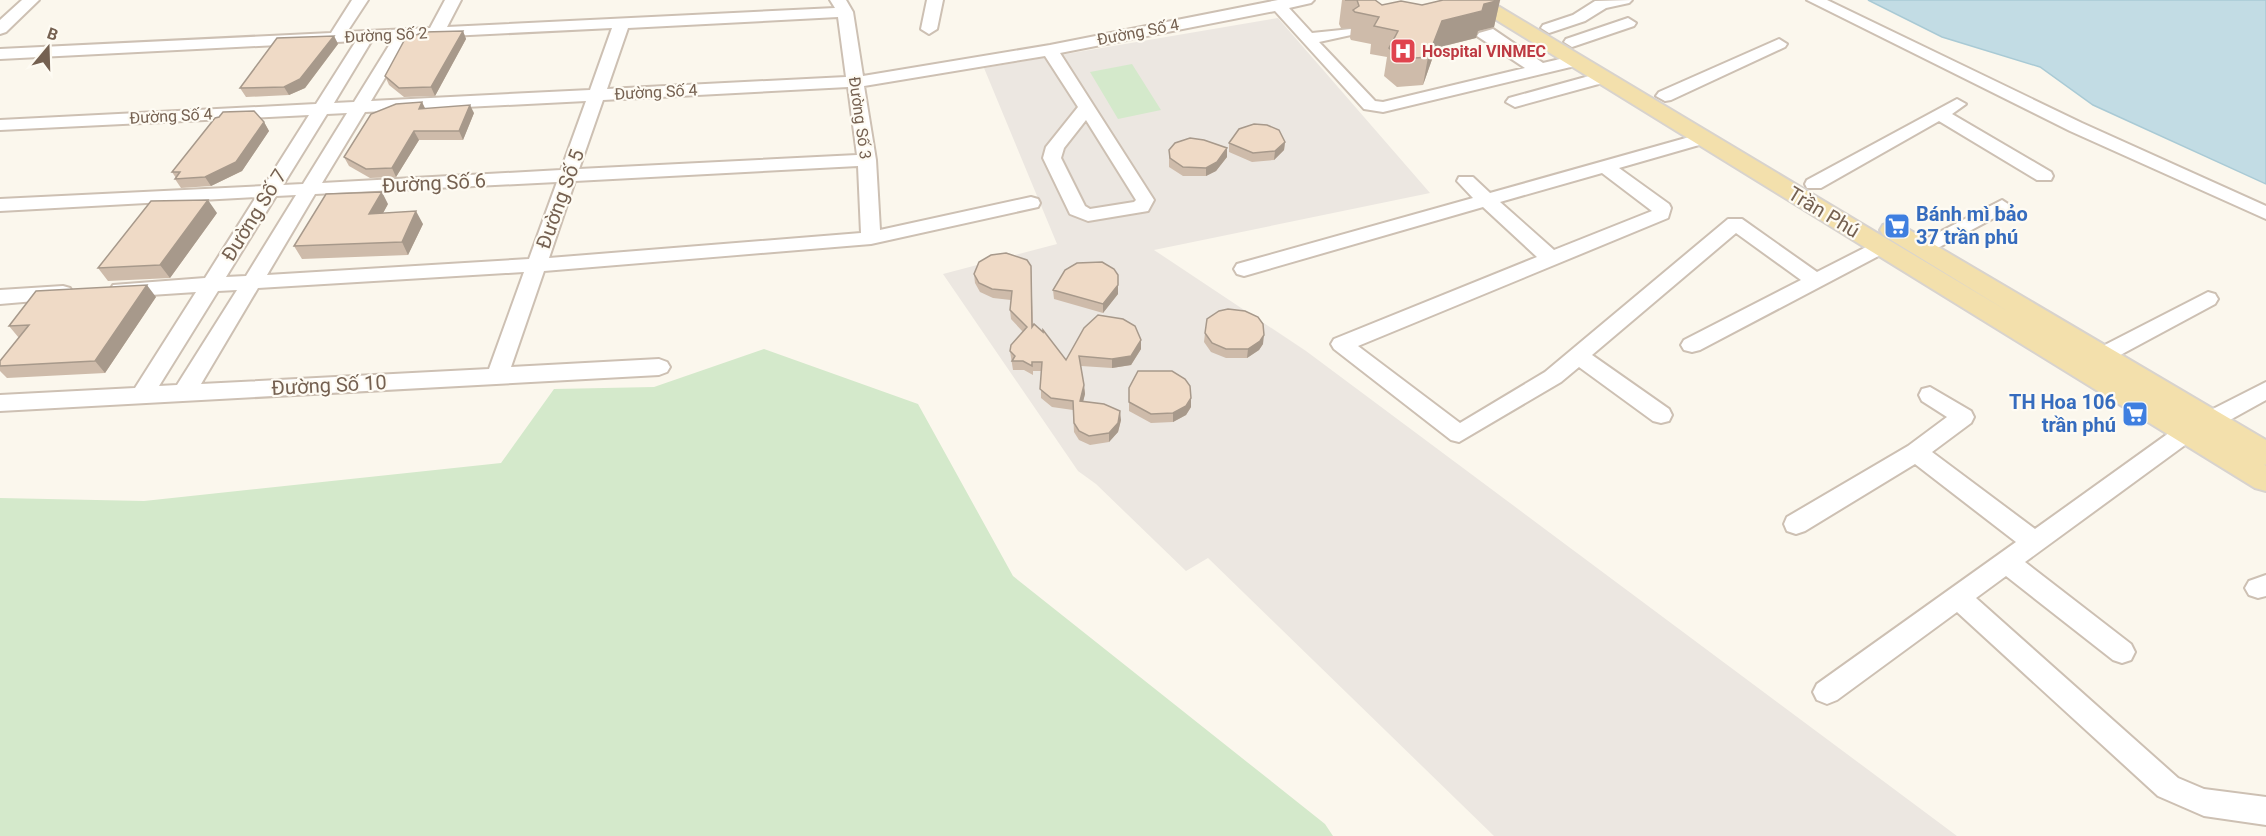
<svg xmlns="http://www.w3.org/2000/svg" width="2266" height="836" font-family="Roboto,sans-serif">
<rect width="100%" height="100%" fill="#fbf7ed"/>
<path fill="#ece7e1" d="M1278 18 1430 193 1154 250 1306 351 1957 836H1494L1208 558 1186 571 1096 484 1078 471 943 274 1057 244 984 68Z"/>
<path fill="#d4e9cb" d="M1132 64 1161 110 1118 119 1090 72Z
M764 349 918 404 1013 576 1325 824 1333 836H0V498L144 501 501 463 554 389 654 387Z"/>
<path fill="#c2dce4" stroke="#a9cad5" stroke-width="1.5" d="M1868 0H2266V184L2093 105 2040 67 1942 37Z"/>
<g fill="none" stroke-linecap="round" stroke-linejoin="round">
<g stroke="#cdc0b3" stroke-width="4">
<path id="minor" d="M22 0H39L6 32 0 34V20Z
M352 0H368L347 32 430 28 445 0H461L447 27 835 8 830 0H846L853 12 863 76 1050 45 1278 0H1314L1311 3 1289 8 1312 33 1351 29 1353 32 1351 35 1319 42 1375 101 1383 102 1525 68 1477 36 1479 33 1493 29 1543 63 1573 56 1581 61 1579 65 1383 112 1364 109 1275 11 1060 53 1154 200 1148 211 1088 221 1070 214 1043 158 1046 147 1078 107 1045 56 864 86 876 160 880 230 1031 197 1038 199 1040 203 1038 207 871 244 544 271 511 367 659 359 667 362 670 367 667 372 659 375 0 411V395L135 388 196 292 120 297 113 295 110 290 113 285 205 278 256 197 0 211V199L264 186 309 115 0 130V120L316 104 356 41 0 59V49L331 33ZM838 17 846 77 607 89 628 28ZM612 28 590 90 371 101 409 38ZM393 39 354 102 334 103 372 40ZM848 87 857 155 579 169 603 100ZM586 101 561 170 322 183 365 112ZM347 113 303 184 283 185 327 114ZM1086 120 1136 200 1134 202 1090 209 1085 206 1061 158 1064 148ZM858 166 861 233 549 258 575 181ZM557 182 529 259 267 275 315 194ZM296 195 246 276 226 277 276 196ZM524 272 489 369 201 384 258 288ZM237 290 177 385 159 386 218 291Z
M927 0H943L937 29 929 34 921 29Z
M1632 0 1629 3 1606 8 1585 21 1549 33 1541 28 1543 25 1573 15 1595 1Z
M1807 0H1827L2082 123 2266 206V219L2070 131Z
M1628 18 1636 23 1634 26 1572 47 1564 42 1566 39Z
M1779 39 1787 44 1785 47 1671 100 1665 101 1656 96 1659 92Z
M1600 73 1608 78 1606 82 1515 107 1506 102 1509 98Z
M1957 99 1966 104 1952 114 2051 172 2053 176 2051 180H2037L1939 121 1821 188H1807L1805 184 1807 180Z
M1700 134 1706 135 1709 139 1706 143 1619 168 1669 204 1671 208 1668 218 1358 346 1460 423 1545 372 1728 219H1742L1817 272 1874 243H1888L1891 247 1888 251 1700 350 1692 352 1684 350 1681 345 1684 340 1801 280 1736 233 1592 355 1669 409 1672 415 1669 421 1661 423 1653 421 1579 367 1561 382 1459 442 1451 440 1334 349 1331 344 1334 339 1537 257 1483 207 1244 276 1237 274 1234 269 1237 264 1473 198 1457 181 1459 177H1473L1490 193ZM1602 173 1652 211 1554 250 1500 202Z
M2002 200 2011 206 2009 210 1930 252H1916L1913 248 1916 244Z
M63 286 70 288 73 293 70 298 0 304V290Z
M2208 292 2215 294 2218 299 2215 304 2111 360 2103 362 2095 360 2092 355 2095 350Z
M2266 382V400L2219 426 2211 428 2203 426 2200 420 2203 414Z
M1930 387 1971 411 1974 417 1971 423 1932 452 2035 529 2180 425 2188 423 2196 425 2199 431 2196 437 2025 562 2131 644 2135 652 2131 660 2122 663 2113 660 2006 576 1976 598 2178 778 2204 789 2266 797V825L2204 816 2158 796 1957 612 1837 700 1827 704 1817 700 1813 692 1817 684 2016 542 1915 464 1805 531 1796 534 1787 531 1784 524 1787 517 1908 446 1947 417 1922 401 1919 395 1922 389Z
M2266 575V596L2258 598 2249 595 2245 588 2249 581Z"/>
</g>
<g stroke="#d8d3ce" stroke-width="4">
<path id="major" d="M1464 0H1488L2009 312 1883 235 1880 230 1883 225 1892 222 1901 225 2266 440V465L2264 464 2266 466V491L2255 488Z"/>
</g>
<use href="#minor" fill="#fff" fill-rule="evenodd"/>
<use href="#major" fill="#f3e0ac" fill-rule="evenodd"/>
</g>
<path fill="#cebbaa" d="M1342 0H1375L1382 5H1422L1500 0 1494 27 1478 31 1476 38 1436 48 1423 85 1397 87 1384 76 1387 57 1370 54 1371 44 1351 40 1350 38 1351 28H1341L1339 24Z
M463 31 466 39 435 96 404 97 389 85 385 76Z
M334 36 338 44 305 88 289 95 246 97 240 88Z
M422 102 425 108 474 113 463 140H419L396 177 370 178 349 166 344 157Z
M264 122 269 131 242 171 211 186 181 188 175 179 176 178 172 172Z
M1285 142 1284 150 1274 160 1252 162 1229 152V143Z
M1227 148V157L1216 171 1206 176H1183L1169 167V150Z
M388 204 383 213 423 224 408 255 302 259 294 246Z
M217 213 170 278 108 281 98 268Z
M1031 266 1033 326 1066 360 1141 340V349L1131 365 1112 368 1081 366 1085 394 1083 401 1121 420 1118 432 1109 442 1090 445 1079 440 1074 432 1073 410 1052 407 1041 398V371H1033V375L1024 370H1013L1010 351 1023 332 1011 319 1010 310 1011 300 993 298 980 292 975 283 974 274Z
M1118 275V294L1103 313 1054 299 1053 290Z
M156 297 105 373 7 378 0 371V361L19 338 9 326Z
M1205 333 1263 344 1259 350 1247 358H1226L1211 352 1204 342Z
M1129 388 1191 407 1186 415 1173 422 1151 423 1129 411Z"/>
<path fill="#a7998b" d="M1500 0 1494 27 1478 31 1476 38 1436 48 1423 85 1428 57 1442 21 1484 4Z
M463 31 466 39 435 96 431 87Z
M334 36 338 44 305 88 289 95 284 87Z
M422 102 426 111 419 109Z
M470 105 474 113 463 140 459 131Z
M264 122 269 131 242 171 211 186 205 177Z
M414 131 419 140 396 177 392 168Z
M1285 142 1284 150 1274 160 1275 151Z
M1227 148V157L1216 171 1206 176V168Z
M382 192 388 204 376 226 369 214Z
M208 200 217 213 170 278 160 265Z
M416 211 423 224 408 255 402 242Z
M147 285 156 297 105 373 95 361Z
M1118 285V294L1103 313V304Z
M1264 335 1263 344 1259 350 1247 358 1248 349Z
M1141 340V349L1131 365 1112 368V359Z
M1084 385 1085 394 1081 410 1080 401Z
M1191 398V407L1186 415 1173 422V413Z
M1120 411 1121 420 1118 432 1109 442V433Z"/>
<path fill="#efdac6" stroke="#a7998b" stroke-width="1.5" d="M1345 0H1375L1382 5 1401 1 1422 5 1443 0H1500L1484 4 1482 11 1442 21 1428 57 1402 59 1389 48 1398 31 1374 26 1379 17 1355 12 1353 10 1359 6 1357 0Z
M463 31 431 87 399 88 385 76 405 39 424 32Z
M334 36 300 79 284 87 240 88 277 38Z
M422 102 419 109 470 105 459 131H414L392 168 366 169 344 157 371 114 396 104Z
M254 111 264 122 236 162 205 177 175 179 180 172H172L215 118 219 117 223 112Z
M1254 124 1267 125 1279 130 1285 142 1275 151 1253 153 1229 143 1239 129Z
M1190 138 1204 140 1227 148 1217 162 1206 168 1183 167 1170 158 1169 150 1175 143Z
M382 192 369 214 416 211 402 242 294 246 326 194Z
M208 200 160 265 98 268 151 201Z
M1006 253 1027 260 1031 266 1032 327 1034 324 1043 332V330L1066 360 1084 328 1098 315 1123 319 1135 326 1141 340 1131 356 1112 359 1079 356 1084 385 1080 401 1104 404 1120 411 1118 423 1109 433 1089 436 1079 431 1074 423 1073 401 1051 398 1040 389 1042 362H1032V366L1023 361H1012L1015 356 1010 351 1011 345 1027 327 1010 310 1012 291 992 289 979 283 974 274 979 262 991 255Z
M1102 262 1114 269 1118 275V285L1103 304 1053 290 1065 270 1077 263Z
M147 285 95 361 0 366V361L29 325 9 326 36 291Z
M1228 309 1245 311 1258 317 1263 324 1264 335 1260 341 1248 349H1226L1212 343 1205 333 1207 319 1219 311Z
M1138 371H1172L1185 379 1190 386 1191 398 1186 406 1173 413 1151 414 1129 402V388Z"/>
<defs>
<g id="hospital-square" transform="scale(1.35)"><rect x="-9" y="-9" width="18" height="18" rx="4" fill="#e0444e" stroke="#fefbf3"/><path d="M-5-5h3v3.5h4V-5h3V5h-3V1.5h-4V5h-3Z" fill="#fff"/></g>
<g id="supermarket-square" transform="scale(1.35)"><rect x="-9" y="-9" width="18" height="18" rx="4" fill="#3f7fe0" stroke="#fefbf3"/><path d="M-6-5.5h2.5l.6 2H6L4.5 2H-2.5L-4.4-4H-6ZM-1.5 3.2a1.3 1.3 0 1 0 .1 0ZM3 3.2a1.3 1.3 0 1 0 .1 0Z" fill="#fff"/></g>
</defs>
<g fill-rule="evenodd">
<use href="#hospital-square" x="1403" y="51"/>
<use href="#supermarket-square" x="1897" y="226"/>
<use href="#supermarket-square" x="2135" y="414"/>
</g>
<g text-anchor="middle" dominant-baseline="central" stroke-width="4.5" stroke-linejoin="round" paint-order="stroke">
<g font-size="16" fill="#756151" stroke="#fefbf3">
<text transform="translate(1138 32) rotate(-11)">Đường Số 4</text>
<text transform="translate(386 35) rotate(-3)">Đường Số 2</text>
<text transform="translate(656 92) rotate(-3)">Đường Số 4</text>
<text transform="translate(171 116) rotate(-3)">Đường Số 4</text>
<text transform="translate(860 118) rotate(82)">Đường Số 3</text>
</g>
<g font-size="16" font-weight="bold" fill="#be3a42" stroke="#fefbf3" text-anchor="start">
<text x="1422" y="51">Hospital VINMEC</text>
</g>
<g font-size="20" fill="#756151" stroke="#fefbf3">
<text transform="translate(434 183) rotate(-3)">Đường Số 6</text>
<text transform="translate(560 199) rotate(-70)">Đường Số 5</text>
<text transform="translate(1824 212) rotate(31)">Trần Phú</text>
<text transform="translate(254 215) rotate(-58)">Đường Số 7</text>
<text transform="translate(329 385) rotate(-3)">Đường Số 10</text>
</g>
<g font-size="20" font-weight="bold" fill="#366cbe" stroke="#fefbf3" text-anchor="start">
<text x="1916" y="214">Bánh mì bảo<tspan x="1916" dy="23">37 trần phú</tspan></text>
<text x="2116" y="402" text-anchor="end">TH Hoa 106<tspan x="2116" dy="23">trần phú</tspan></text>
</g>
</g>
<g transform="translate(48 48) rotate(19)" stroke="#fefbf3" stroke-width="4.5" paint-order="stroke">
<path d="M0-4.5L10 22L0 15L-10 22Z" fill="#756151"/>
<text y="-9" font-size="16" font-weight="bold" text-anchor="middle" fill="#756151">B</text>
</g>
</svg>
